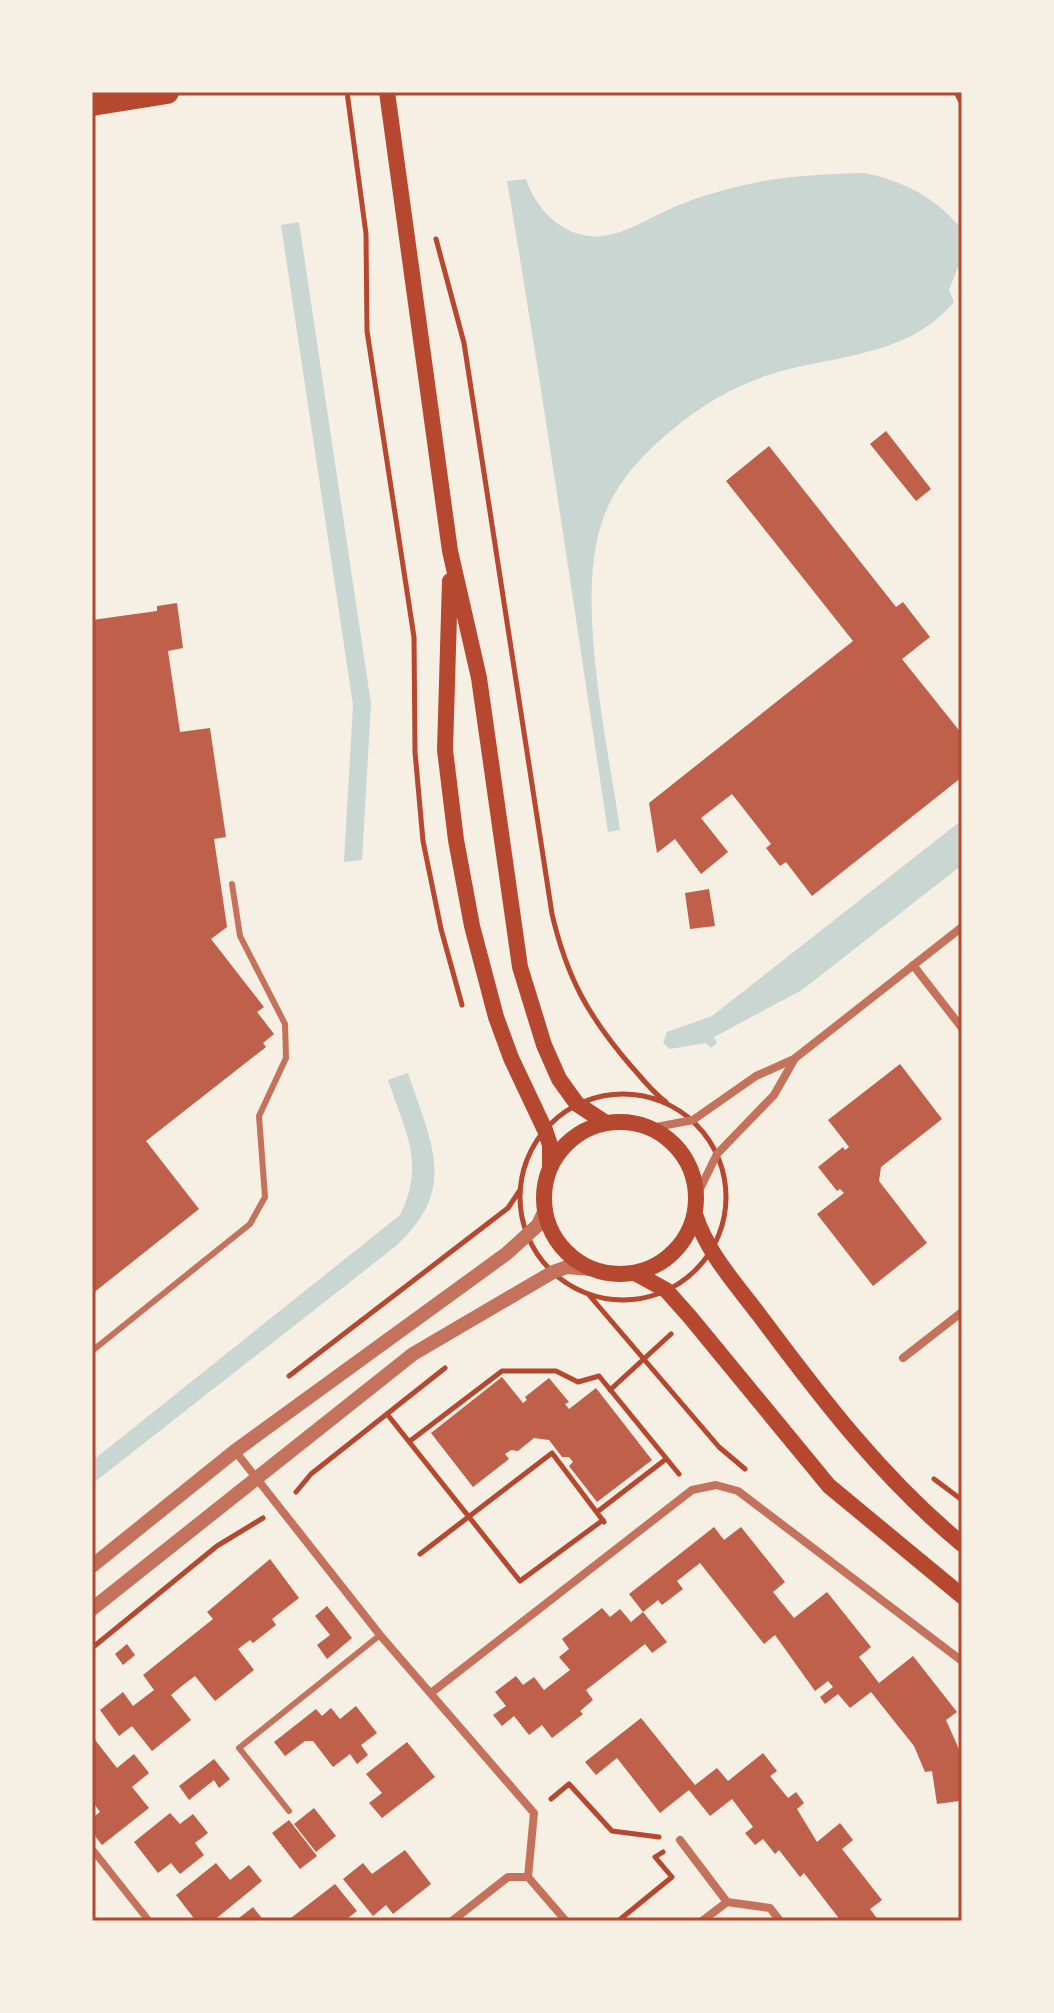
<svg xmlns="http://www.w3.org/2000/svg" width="1054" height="2013" font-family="'Public Sans',sans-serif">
<rect width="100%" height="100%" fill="#f6efe4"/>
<path fill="#c9d6d2" d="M865 173C904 182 932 195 959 226L962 257 949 290 954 302C910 355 840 355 778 372 739 383 704 403 673 429 643 454 616 482 603 519 574 599 608 744 620 830L608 832C575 615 544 398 507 181L526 179C537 212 566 240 603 236 627 233 651 217 672 208 692 199 715 192 736 187 779 176 821 174 865 173Z
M299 222 371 704 362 860 344 862 353 705 281 225Z
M962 820V865L802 990 714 1037 717 1043 711 1048 706 1043 670 1049 663 1043 667 1032 712 1016Z
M408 1073C431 1144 459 1187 396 1246L92 1484V1461L400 1215C426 1163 405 1132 388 1080Z"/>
<path fill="#bf614a" d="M886 431 931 489 916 501 870 444Z
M769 446 896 607 903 602 930 637 902 659 962 734V777L812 896 786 862 780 866 766 848 771 844 732 794 701 818 728 852 701 874 675 839 657 853 649 803 853 641 726 481Z
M177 603 183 648 168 651 180 732 210 728 226 837 214 839 227 927 211 939 264 1007 257 1012 274 1034 263 1043 266 1047 146 1141 199 1209 92 1294V620L157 611V606Z
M709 889 715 926 690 929 685 893Z
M900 1064 942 1119 881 1167 879 1181 927 1243 873 1286 817 1214 844 1193 840 1189 837 1191 818 1167 843 1147 845 1150 849 1147 828 1120Z
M502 1377 523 1403 527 1400 525 1397 549 1378 569 1402 565 1404 569 1409 596 1388 652 1460 597 1502 569 1466 573 1462 569 1457H562L549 1440 534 1438 518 1451 511 1450 505 1454 509 1459 473 1487 431 1433Z
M714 1527 724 1540 741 1527 785 1582 773 1592 794 1618 827 1592 871 1647 859 1657 879 1683 913 1656 957 1712 946 1720 962 1756V1810L959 1801 937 1804 932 1771 925 1772 914 1746 871 1692 850 1708 838 1694 825 1704 820 1697 833 1687 828 1681 815 1691 775 1635 764 1644 700 1563 677 1581 683 1589 662 1605 658 1600 643 1612 667 1642 652 1653 645 1644 586 1690 593 1700 580 1711 583 1714 552 1738 542 1725 529 1735 514 1716 502 1726 493 1715 506 1706 495 1692 516 1676 523 1685 534 1677 544 1690 570 1670 559 1657 569 1649 562 1639 602 1608 610 1617 620 1609 631 1622 643 1612 629 1594Z
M270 1559 299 1598 272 1619 276 1625 253 1643 250 1640 238 1649 254 1670 215 1701 195 1676 183 1685 171 1695 191 1720 152 1751 132 1726 119 1736 100 1710 123 1692 133 1706 154 1690 143 1675 213 1619 207 1612Z
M327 1606 352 1638 327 1659 317 1645 330 1635 315 1616Z
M127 1644 135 1655 123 1665 115 1654Z
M356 1706 377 1733 361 1745 368 1755 357 1764 350 1754 333 1767 313 1741H305L285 1756 274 1742 316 1709 322 1716 331 1708 340 1719Z
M641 1718 695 1785 717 1768 728 1781 763 1753 777 1771 770 1776 788 1798 796 1792 804 1803 797 1809 817 1842 840 1823 853 1840 842 1849 882 1900 870 1909 879 1921H841L804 1873 800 1877 779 1850 775 1854 763 1839 755 1845 745 1833 753 1827 732 1799 710 1816 689 1790 660 1813 617 1758 596 1775 585 1762Z
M92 1736 117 1768 134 1754 149 1773 132 1787 149 1808 102 1845 92 1832V1818L100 1812 92 1801Z
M407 1742 435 1777 382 1818 369 1803 382 1793 366 1774Z
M214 1759 230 1779 219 1788 214 1780 189 1800 179 1786Z
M314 1808 336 1836 316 1852 294 1824Z
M170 1813 180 1824 193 1814 208 1833 195 1843 204 1855 180 1874 171 1863 158 1873 134 1842Z
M289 1820 317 1856 300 1869 272 1833Z
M405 1850 431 1884 393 1914 386 1905 373 1916 343 1879 363 1863 372 1874Z
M216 1863 230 1880 249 1865 262 1881 213 1921H196L176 1895Z
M335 1884 357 1911 344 1921H287Z
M253 1907 264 1921H242L239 1918Z"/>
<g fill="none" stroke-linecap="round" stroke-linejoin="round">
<path stroke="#b5482f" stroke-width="5" d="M347 92 366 234 367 331 414 637 415 752 423 841 441 929 462 1005
M956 92 962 104
M436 239 464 343 552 914C567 978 588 1016 631 1066 642 1078 653 1093 666 1102
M520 1197a103 103 0 1 1 206 0a103 103 0 1 1-206 0Z
M589 1295 719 1447 745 1469
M289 1376 508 1208 520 1190
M610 1390 671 1334
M387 1414 520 1581 603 1520
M410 1441 502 1371H556L578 1382 599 1376 679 1474
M934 1479 962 1500
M296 1492 311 1474 445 1368
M597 1512 666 1459
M420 1554 552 1453 604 1522
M92 1648 217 1546 263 1518
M551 1799 569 1784 612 1831 659 1837
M618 1921 672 1877 655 1857 663 1852"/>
<path stroke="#c5725c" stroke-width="6" d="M92 1351 250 1224 265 1197 259 1116 286 1058 285 1024 240 936 232 884
M289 1811 239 1748 380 1635"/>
<path stroke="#c5725c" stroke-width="7" d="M92 1849 149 1921"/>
<path stroke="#c5725c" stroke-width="8" d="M913 965 962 1028
M651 1128 693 1120 756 1076 794 1059 962 927
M697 1195 717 1154 774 1095 794 1060
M903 1358 962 1312
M235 1451 380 1635 534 1813 528 1877 566 1921
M431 1693 692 1490 716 1485 738 1491 962 1661
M680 1840 727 1902
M452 1921 508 1877H528
M702 1921 727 1902 770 1908 780 1921"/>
<path stroke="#c5725c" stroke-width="14" d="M92 1566 235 1451 506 1254 538 1225 545 1210
M92 1609 413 1354 553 1272 567 1267 591 1269"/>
<path stroke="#b5482f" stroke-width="16" d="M387 92 450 551 479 678 520 967 544 1045 559 1079 577 1104 606 1123
M450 581 445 750 456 840 472 926 496 1017 511 1058 545 1130 550 1145V1167
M544 1198a76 76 0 1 1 152 0a76 76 0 1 1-152 0Z
M695 1214C707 1253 736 1284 760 1316 821 1398 883 1479 962 1544
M635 1273 666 1290 690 1317 829 1486 962 1596"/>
<path stroke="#b5482f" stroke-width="24" d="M92 104 167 92"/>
</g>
<rect width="1054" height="2013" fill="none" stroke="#f6efe4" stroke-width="188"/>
<rect x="94" y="94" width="866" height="1825" fill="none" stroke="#b5482f" stroke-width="3"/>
</svg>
